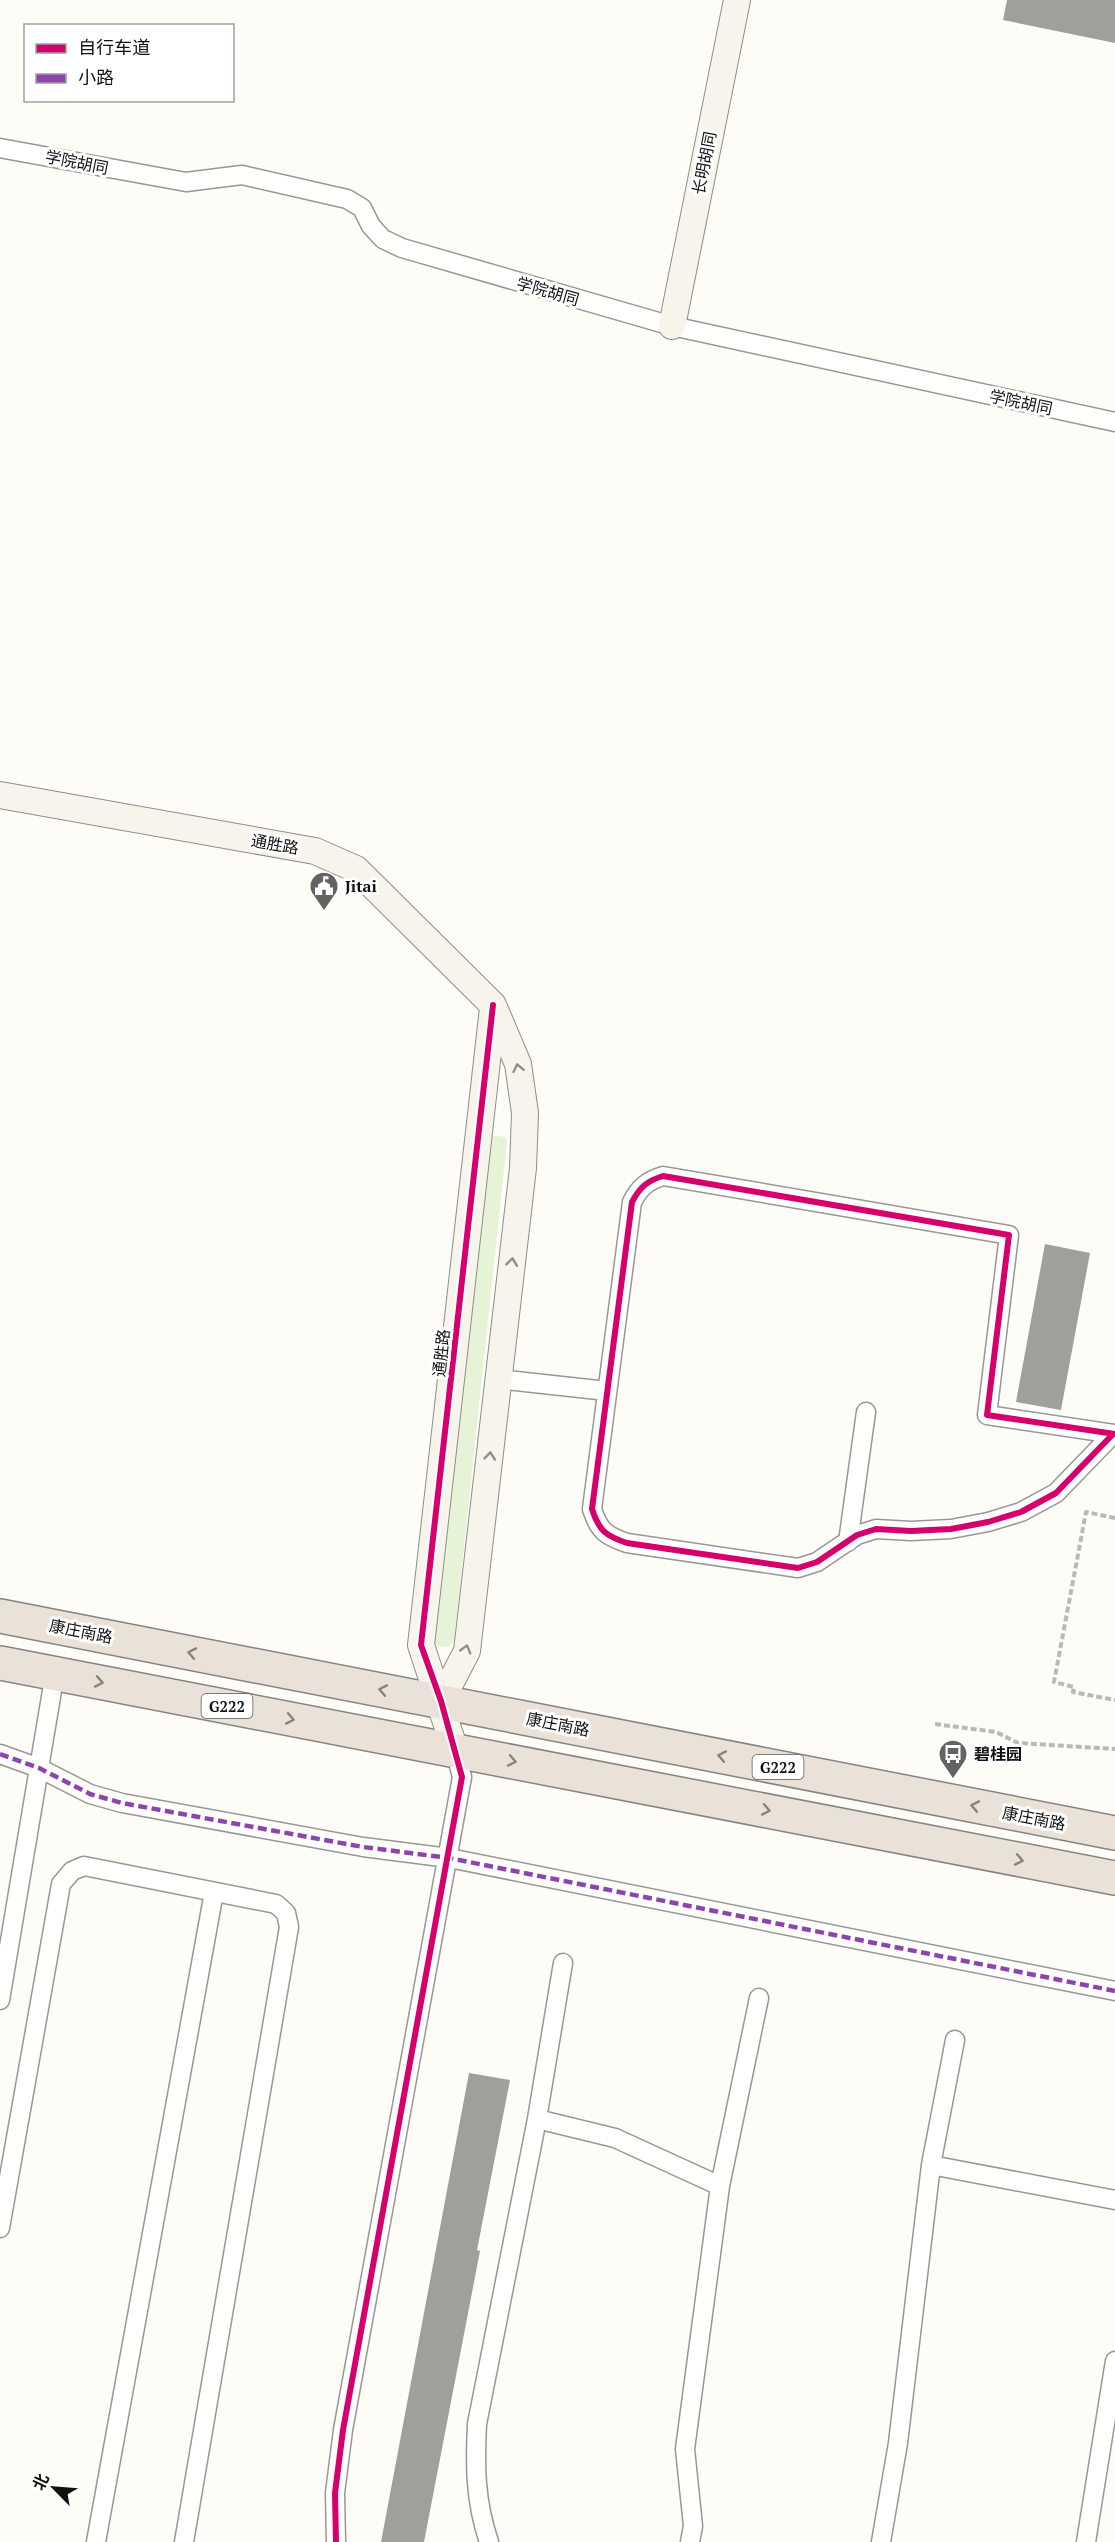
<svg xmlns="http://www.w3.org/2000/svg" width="1115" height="2542" font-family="'PT Serif','Noto Sans SC',serif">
<rect width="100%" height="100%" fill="#fdfcf7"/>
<path fill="#e7f3d7" d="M489 1135 505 1137 507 1141 454 1641 448 1647 437 1646 432 1640Z"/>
<path fill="#a19f9c" d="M1007 0H1115V43L1003 20Z
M1045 1244 1090 1253 1061 1410 1016 1402Z
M469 2073 510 2080 477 2250 480 2251 424 2542H381Z"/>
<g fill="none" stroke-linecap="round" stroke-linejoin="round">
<g stroke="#979795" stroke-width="21">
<path id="street" d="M0 148 186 182 242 175 347 199 362 208 371 226 383 239 402 248 672 326 1115 422
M498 1379 607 1391
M1113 1434 1056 1493 1021 1512 988 1522 951 1529 911 1531 876 1529 857 1535 817 1562 798 1568 627 1543C606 1536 599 1531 592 1509L632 1202C640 1187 647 1181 663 1176L1009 1235 987 1415 1115 1434
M848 1542 866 1412
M0 1754 39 1768 90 1794 122 1803 363 1847 449 1858 1115 1991
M0 2000 55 1673
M537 2119 615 2138 720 2186
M931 2165 1115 2200
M0 2228 61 1884 72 1871 84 1866 276 1904 286 1913 289 1927 184 2542
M96 2542 214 1892
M336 2542 335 2493 343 2430 462 1777 455 1750
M489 2542C475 2501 475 2466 477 2424L537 2119 563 1963
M690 2542 693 2526 685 2449 720 2186 759 1998
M881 2542 898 2443 931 2165 955 2040
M1086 2542 1115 2361"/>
</g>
<g stroke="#8e8d8b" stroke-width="28">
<path id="secondary" d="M672 326 737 0
M0 795 315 851 356 869 493 1005 518 1064 525 1113 523 1168 467 1651 441 1701
M455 1750 421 1645 493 1008"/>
</g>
<g stroke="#858482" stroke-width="36">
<path id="highway" d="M0 1616 1115 1833
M0 1663 1115 1878"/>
</g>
<path stroke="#b9b9b8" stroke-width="4" stroke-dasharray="6 3" stroke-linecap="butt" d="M1115 1518 1086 1512 1054 1682 1074 1687 1073 1692 1115 1700
M935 1724 996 1732 1018 1743 1115 1749"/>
<use href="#street" stroke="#fffffe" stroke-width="18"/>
<use href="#secondary" stroke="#f6f4eb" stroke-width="26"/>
<use href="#highway" stroke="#eae1d8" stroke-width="33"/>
<path stroke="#8e44ad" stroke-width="4.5" stroke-dasharray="9 4.5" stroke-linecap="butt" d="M0 1754 39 1768 90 1794 122 1803 363 1847 449 1858 1115 1991"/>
<g stroke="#fff" stroke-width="10">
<path id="cycleway" d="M1113 1434 1056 1493 1021 1512 988 1522 951 1529 911 1531 876 1529 857 1535 817 1562 798 1568 627 1543C606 1536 599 1531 592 1509L632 1202C640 1187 647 1181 663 1176L1009 1235 987 1415 1115 1434
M336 2542 335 2493 343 2430 462 1777 441 1701 421 1645 493 1005"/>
</g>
<use href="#cycleway" stroke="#d6006c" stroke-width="6"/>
</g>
<defs><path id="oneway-chevron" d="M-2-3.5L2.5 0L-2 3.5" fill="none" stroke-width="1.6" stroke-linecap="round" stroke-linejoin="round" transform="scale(1.5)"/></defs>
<g stroke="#8f8e89">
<use href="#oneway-chevron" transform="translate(518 1068) rotate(-102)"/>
<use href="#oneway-chevron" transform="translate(512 1262) rotate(-83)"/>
<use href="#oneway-chevron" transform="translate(490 1456) rotate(-84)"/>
<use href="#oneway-chevron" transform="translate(466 1649) rotate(-74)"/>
</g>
<g stroke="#88837e">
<use href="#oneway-chevron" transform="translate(192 1653) rotate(-169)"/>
<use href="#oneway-chevron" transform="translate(99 1682) rotate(11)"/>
<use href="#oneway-chevron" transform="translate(383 1690) rotate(-169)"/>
<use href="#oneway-chevron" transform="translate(290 1719) rotate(11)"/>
<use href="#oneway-chevron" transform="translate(722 1756) rotate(-169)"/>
<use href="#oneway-chevron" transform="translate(512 1761) rotate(11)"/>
<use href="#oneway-chevron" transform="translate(975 1806) rotate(-169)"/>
<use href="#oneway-chevron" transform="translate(766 1810) rotate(11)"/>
<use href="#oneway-chevron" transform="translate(1019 1860) rotate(11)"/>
</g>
<defs>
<g id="civic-pin" transform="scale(1.5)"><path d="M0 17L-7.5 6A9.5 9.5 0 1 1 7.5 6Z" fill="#646362" stroke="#fff"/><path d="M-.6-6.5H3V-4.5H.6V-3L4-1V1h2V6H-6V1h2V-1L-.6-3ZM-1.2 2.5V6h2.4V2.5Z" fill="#fff"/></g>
<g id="bus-pin" transform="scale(1.5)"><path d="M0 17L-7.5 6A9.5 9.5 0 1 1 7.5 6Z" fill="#646362" stroke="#fff"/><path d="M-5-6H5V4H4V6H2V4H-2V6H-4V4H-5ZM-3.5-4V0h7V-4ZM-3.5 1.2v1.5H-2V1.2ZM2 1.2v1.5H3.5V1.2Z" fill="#fff"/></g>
</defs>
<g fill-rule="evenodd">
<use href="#civic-pin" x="324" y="886"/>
<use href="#bus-pin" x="953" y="1754"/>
</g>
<g text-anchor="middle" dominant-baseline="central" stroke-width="6" stroke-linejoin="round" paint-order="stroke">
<g fill="#fff" stroke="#585858" stroke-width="1.5">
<rect x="201.5" y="1694" width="51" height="24" rx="4.5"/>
<rect x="752.5" y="1755" width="51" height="24" rx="4.5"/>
</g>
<g font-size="15" font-weight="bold" fill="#111">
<text x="227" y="1706">G222</text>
<text x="778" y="1767">G222</text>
</g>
<g font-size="16" fill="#111" stroke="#fff">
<text transform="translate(77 162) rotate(11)">学院胡同</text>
<text transform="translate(704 163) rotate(-79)">长明胡同</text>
<text transform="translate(548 291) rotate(16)">学院胡同</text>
<text transform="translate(1021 402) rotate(12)">学院胡同</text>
<text transform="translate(275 844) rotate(10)">通胜路</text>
<text transform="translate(441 1353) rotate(-84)">通胜路</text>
<text transform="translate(81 1631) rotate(11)">康庄南路</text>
<text transform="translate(558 1724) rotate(11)">康庄南路</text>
<text transform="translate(1034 1818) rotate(11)">康庄南路</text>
</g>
<g font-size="16" font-weight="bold" fill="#111" stroke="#fff" text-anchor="start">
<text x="345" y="886">Jitai</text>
<text x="974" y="1754">碧桂园</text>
</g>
</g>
<rect x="24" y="24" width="210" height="78" fill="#ffffff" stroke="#a0a0a0" stroke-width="1.5"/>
<rect x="36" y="44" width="30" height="9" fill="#d6006c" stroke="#a0a0a0" stroke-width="1.5"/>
<text x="78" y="54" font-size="18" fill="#111111">自行车道</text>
<rect x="36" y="74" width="30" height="9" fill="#8e44ad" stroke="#a0a0a0" stroke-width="1.5"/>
<text x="78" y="84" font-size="18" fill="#111111">小路</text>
<g transform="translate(54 2488) rotate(295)" stroke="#ffffff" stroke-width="4.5" paint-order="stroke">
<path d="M0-4.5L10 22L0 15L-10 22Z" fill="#111111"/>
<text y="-9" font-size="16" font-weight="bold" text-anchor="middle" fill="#111111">北</text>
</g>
</svg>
